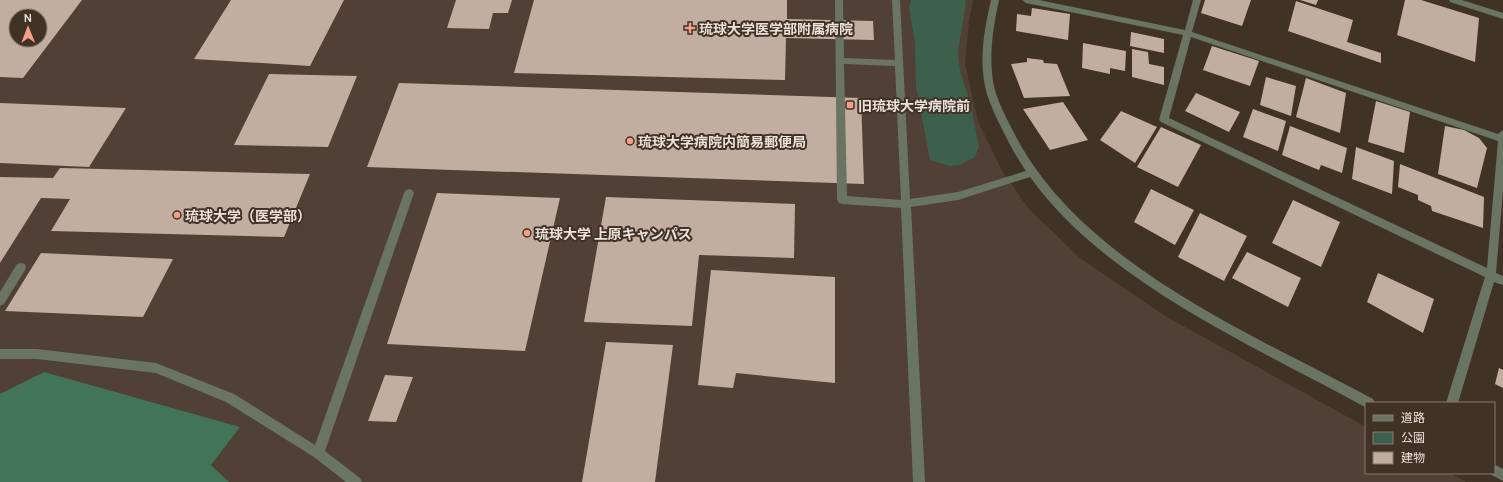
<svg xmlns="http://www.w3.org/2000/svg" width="1503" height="482" font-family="Manrope,'Noto Sans JP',sans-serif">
<rect width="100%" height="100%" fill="#413226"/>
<path fill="#504035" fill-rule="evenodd" d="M0 0H973L969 21 965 64 978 121 1001 169 1028 208 1080 258 1165 316 1366 427V473H1450L1466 482H0ZM16 16H40V40H16Z"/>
<path fill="#3c604b" d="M911 0H965L966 2 958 52 960 72 970 102 979 147 975 157 960 165 949 166 930 160 916 86 915 44 909 7Z"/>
<path fill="#417458" d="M44 372 240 427 211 465 229 482H0V394Z"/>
<path fill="#c1aea0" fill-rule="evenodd" d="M0 0H82L23 78 0 77ZM16 16H40V40H16Z
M231 0H344L310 66 194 59Z
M456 0H512L508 13H493L489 29 447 28Z
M534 0H787V19L873 21 874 40 786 38 785 80 514 73Z
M1205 0H1251L1242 26 1201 13Z
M1300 0H1318L1316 5Z
M1405 0H1421L1479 18 1475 62 1397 35Z
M1296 1 1353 20 1347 42 1381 53V63L1288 31Z
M1032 8 1070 14 1068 40 1016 31 1017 14 1031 16Z
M1131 32 1164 39V53L1130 46Z
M1083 43 1126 51 1125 71 1110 68V74L1082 68Z
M1212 46 1259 61 1250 86 1203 70Z
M1132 49 1148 52 1149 64 1164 67V85L1132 77Z
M1027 58 1043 60 1044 63 1057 64 1070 96 1024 98 1011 64 1027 62Z
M269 74 357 76 328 147 234 145Z
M1266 77 1296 86 1291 116 1260 105Z
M1306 78 1346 93 1340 133 1296 117Z
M399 83 861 98 864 184 367 167Z
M1196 93 1240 112 1229 132 1185 111Z
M1376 101 1410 112 1404 153 1368 142Z
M1063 102 1088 140 1050 150 1023 109Z
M0 103 126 108 89 167 0 163Z
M1253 109 1286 121 1278 151 1243 137Z
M1121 111 1157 127 1135 163 1100 140Z
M1290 126 1347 148 1342 173 1321 165 1319 170 1282 155Z
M1445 126 1464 130 1479 138 1487 148 1477 188 1438 174Z
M1161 127 1201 145 1178 187 1137 167Z
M1356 147 1394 161 1392 194 1352 179Z
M1400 164 1484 197 1483 228 1432 211 1431 206 1418 200V195L1398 187Z
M60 168 310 174 284 237 51 231 70 199 41 198 0 263V177L53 178Z
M1151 189 1194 210 1175 245 1134 222Z
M437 193 560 198 525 351 387 344Z
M606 197 795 204 794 258 699 255 692 326 584 322Z
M1293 200 1340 222 1321 267 1272 243Z
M1200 213 1247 236 1224 281 1178 257Z
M1247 252 1301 278 1288 307 1232 278Z
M41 253 173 259 143 317 5 311Z
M711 270 835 277V383L736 373 733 388 698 385Z
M1378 273 1434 299 1423 333 1367 302Z
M606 342 673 345 655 482H582Z
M1499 368 1503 370V388L1495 384Z
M385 375 413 377 396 422 368 421Z"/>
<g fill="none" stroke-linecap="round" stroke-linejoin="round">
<path fill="#697562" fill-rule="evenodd" d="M835 0H843L844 58 895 60 892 0H900L910 199 958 192 1026 171C1017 158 1010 145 1003 131 997 119 991 107 987 94 978 64 984 30 991 0H999C993 27 989 54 993 81 996 99 1005 115 1013 131 1078 262 1250 333 1373 399L1375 403H1366L1365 407C1254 346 1105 282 1030 177L958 200 911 207 925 482H913L901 208 842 204 839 203 837 200ZM844 64 895 66 901 200 847 196Z
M1022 0H1039L1185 30 1193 0H1201L1192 32 1498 134 1503 130V191L1496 273 1503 276V285L1494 282 1458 403H1446L1485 277 1161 122 1159 120 1183 35 1026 3ZM1191 37 1498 141 1487 268 1169 118Z
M1449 0H1462L1503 13V19L1450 2Z
M409 189 412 190 414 193 325 451 360 478 362 482H346L314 457 226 402 156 373 37 359H0V349H37L156 363 234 394 315 445 404 193 406 190Z
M21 263 25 264 26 267 25 270 4 304 0 306V292L17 264Z
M1494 464 1503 469V481L1490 474 1489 473H1494Z"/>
</g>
<g fill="#f39f85" stroke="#413226" stroke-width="1.5">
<path d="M688 22h4v4h4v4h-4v4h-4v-4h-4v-4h4z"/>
<rect x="846" y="101" width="8" height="8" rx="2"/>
<circle cx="630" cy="141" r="4"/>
<circle cx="177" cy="215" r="4"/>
<circle cx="527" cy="233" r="4"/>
</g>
<g text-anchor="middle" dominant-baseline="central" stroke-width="4" stroke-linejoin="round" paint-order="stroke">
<g font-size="14" font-weight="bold" fill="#ece2db" stroke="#413226" text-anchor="start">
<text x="699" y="28">琉球大学医学部附属病院</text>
<text x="858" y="105">旧琉球大学病院前</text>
<text x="638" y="141">琉球大学病院内簡易郵便局</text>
<text x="185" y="215">琉球大学（医学部）</text>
<text x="535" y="233">琉球大学 上原キャンパス</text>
</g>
</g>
<rect x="1365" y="402" width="130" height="72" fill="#413226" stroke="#85786e"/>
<rect x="1373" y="415" width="20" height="6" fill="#697562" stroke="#85786e"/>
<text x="1401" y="422" font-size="12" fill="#ece2db">道路</text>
<rect x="1373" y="432" width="20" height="12" fill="#3c604b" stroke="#85786e"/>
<text x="1401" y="442" font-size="12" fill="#ece2db">公園</text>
<rect x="1373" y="452" width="20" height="12" fill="#c1aea0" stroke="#85786e"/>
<text x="1401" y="462" font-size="12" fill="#ece2db">建物</text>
<g transform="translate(28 28) rotate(359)"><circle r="19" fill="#413226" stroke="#85786e"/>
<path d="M0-3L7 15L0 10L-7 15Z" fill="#f39f85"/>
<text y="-6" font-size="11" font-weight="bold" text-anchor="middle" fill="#ece2db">N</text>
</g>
</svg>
